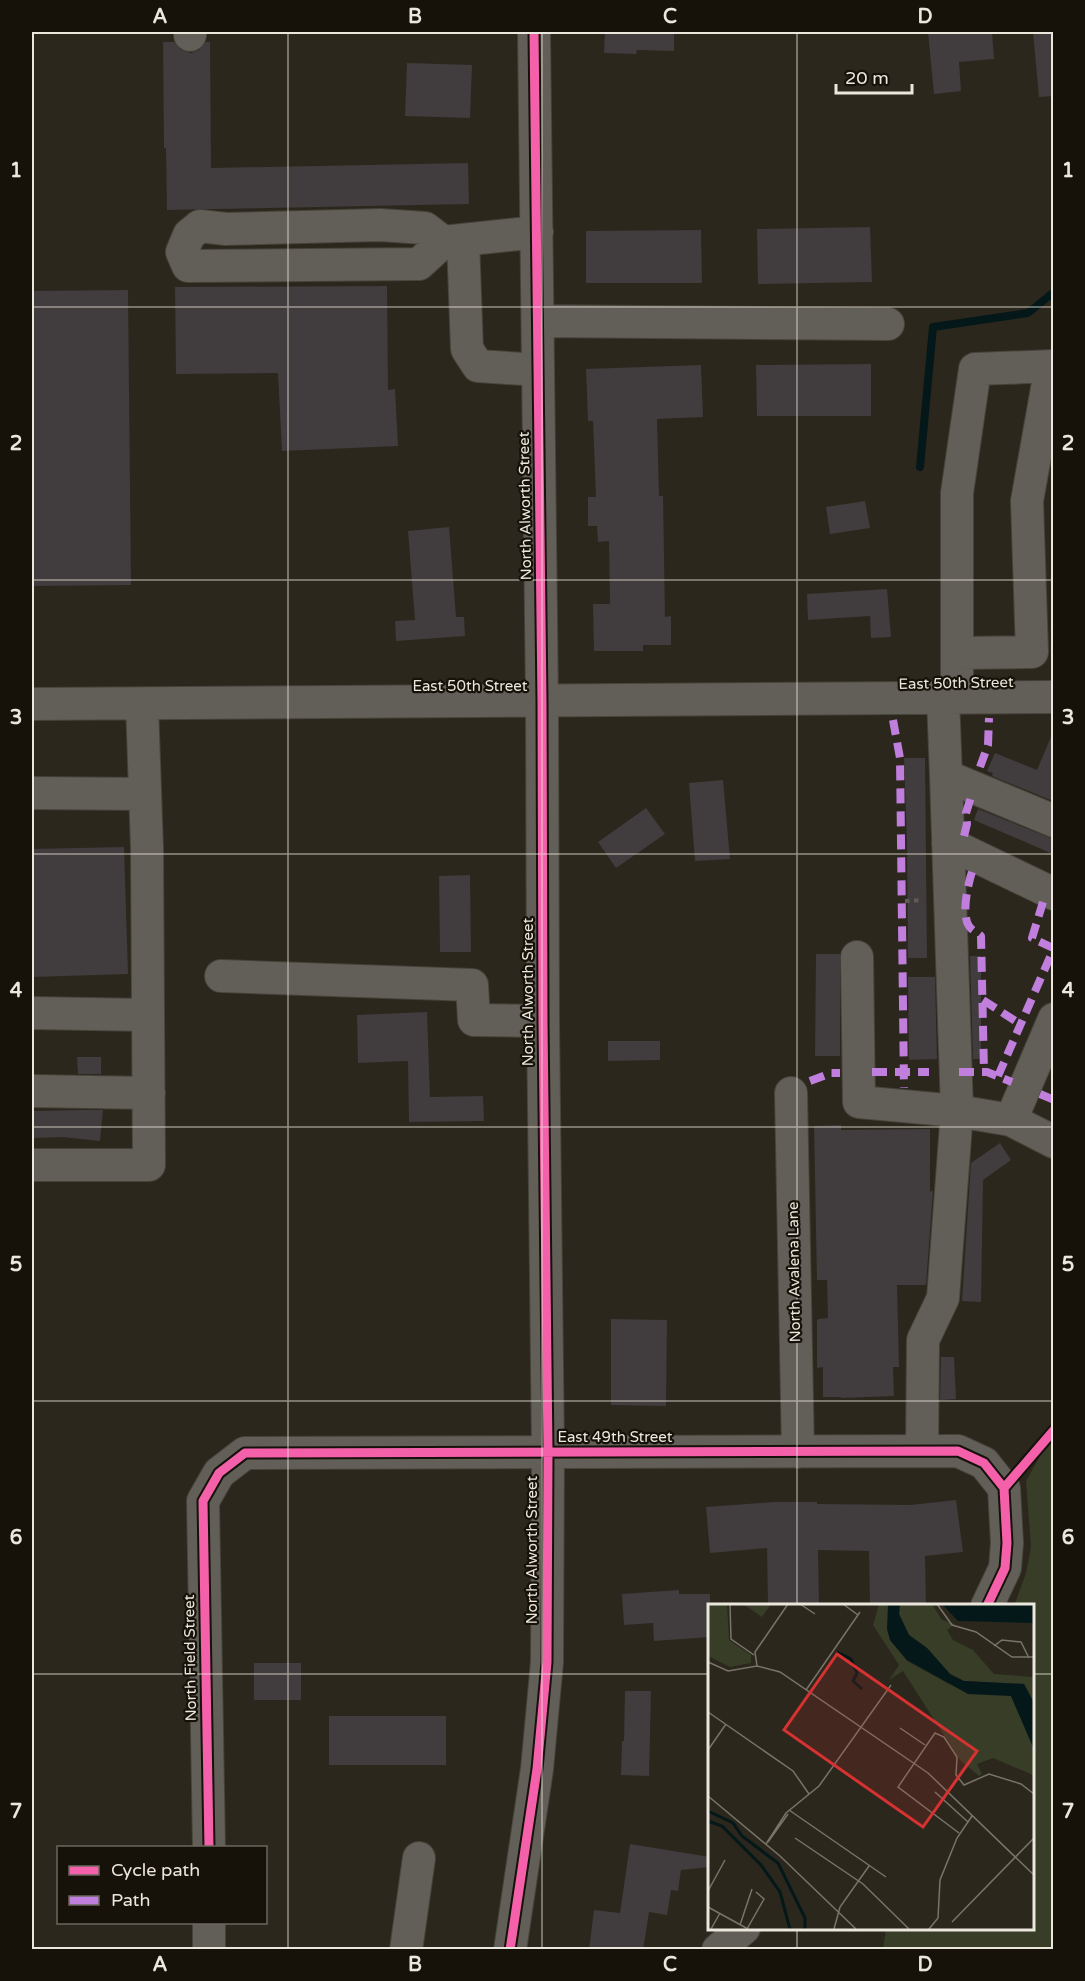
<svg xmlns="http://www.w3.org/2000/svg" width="1085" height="1981" font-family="'Varela Round',sans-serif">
<rect width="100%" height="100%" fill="#2b271d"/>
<path fill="#373d27" d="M1053 1433V1949H883L886 1929 1032 1928V1606H1014L1026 1573 1031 1547 1026 1481Z"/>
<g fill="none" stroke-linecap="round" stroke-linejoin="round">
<path stroke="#04181a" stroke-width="8" d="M920 467 933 327 1028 313 1054 292"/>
</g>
<path fill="#413c3d" d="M605 32H674V51L637 50 636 54 604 53Z
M928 32H992L994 59 959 62 961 91 934 94Z
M1033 32H1053V96L1039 97Z
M163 42H174L181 50 191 53 199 50 206 42H210L211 168 468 163 469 204 167 210 166 148H164Z
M407 63 472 65 470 118 405 116Z
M870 227 872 282 758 284 757 229Z
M701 230 702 283H586V231Z
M387 286 388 390 395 389 398 446 282 451 278 373 176 374 175 287Z
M128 290 131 585 32 586V291Z
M871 364V416H757L756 365Z
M701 365 703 417 657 419 659 496H663L665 617 671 616V645H643V651H594L593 604H610L609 541 598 542 597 526H588V497H596L593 421H588L586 369Z
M865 501 870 528 830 534 826 507Z
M449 527 456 617H464L465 636 396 641 395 621 415 620 408 531Z
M887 589 891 637 871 638 870 616 808 620 807 594Z
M1053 732V801L992 776 993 773 987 771 995 753 1037 770Z
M904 758H925L927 958H908L907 841Z
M723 780 730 859 695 861 689 783Z
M646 808 665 834 616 868 598 842Z
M978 809 1053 839V854L974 820Z
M124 847 128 974 32 977V849Z
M470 875 471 952H440L439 876Z
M816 954H840V1056H815Z
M970 956H981V1059H973Z
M908 977H935L937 1059 909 1060Z
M427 1012 430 1097 483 1096 484 1121 409 1122 408 1061 358 1063 357 1015Z
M608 1041H660V1060L608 1061Z
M77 1057H101V1074H78Z
M80 1110H103L100 1141 62 1137 34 1138V1111Z
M841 1125V1130L930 1129V1192L933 1190 926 1285H897L899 1367H893L894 1396 841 1398V1397H823V1367L817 1368V1320L819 1319 828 1318 827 1280H817L814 1126Z
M1000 1143 1011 1160 983 1180 981 1302 962 1301 971 1163Z
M611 1319 667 1320 666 1406 611 1405Z
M941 1357H954L956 1399 940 1400Z
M956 1500 963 1552 925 1556 926 1606H870L869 1551 818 1550 819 1606H768L767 1548 710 1553 706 1507 774 1502H817V1504L911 1505Z
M679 1590V1594H710V1637L654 1641 653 1623 624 1625 622 1594Z
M254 1663H301V1700H254Z
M625 1691H651L649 1776 621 1775 622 1741H624Z
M329 1716H446V1765H329Z
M630 1844 710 1857V1867L681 1870 678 1891 671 1890 667 1915 649 1912 643 1950H589L594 1910 620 1913Z"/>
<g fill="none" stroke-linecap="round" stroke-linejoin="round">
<g stroke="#46433a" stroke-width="34">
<path id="minor" d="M190 32V35
M463 240 467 349 478 366 538 370
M443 242 419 264 188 266 182 252 189 235 200 226 226 229 380 225 425 228 443 242 537 232
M538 321 888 324
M957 653 1032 652 1027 501 1051 366
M943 698 946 776 1054 821
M957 698V493L975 369 1054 366
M32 704 1054 697
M32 793 144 794
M948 843 1054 894
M857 957 859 1102 957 1111 946 776
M221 976 472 985 474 1020 543 1021
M32 1013 148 1015
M32 1091 149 1093
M791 1093 798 1452
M1011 1120 1054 1142
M32 1165H149L147 848 142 704
M922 1451 923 1340 943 1298 957 1111 1011 1120 1054 1019
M209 1848 203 1501 219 1473 245 1453 958 1451 984 1463 1004 1488 1007 1543 1005 1568 987 1606
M209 1922V1950
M406 1950 419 1858
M510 1950 537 1769 547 1662 548 1452 543 1021 542 701 534 32
M718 1950 744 1928"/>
</g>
<path stroke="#615d56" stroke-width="4" stroke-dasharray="4.5 4.5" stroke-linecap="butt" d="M905 901 922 900"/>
<use href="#minor" stroke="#625f58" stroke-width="32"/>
<path stroke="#c07fdc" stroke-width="8" stroke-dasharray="15 8" stroke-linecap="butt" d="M893 720 900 758 904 1088
M980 767 988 745 989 718
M964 836 967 824 966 813 971 797
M972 872C968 884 961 915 969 926 972 931 977 932 981 936L984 1072
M1043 902 1032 938 1053 948
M983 1000 1020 1024
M872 1072H929
M959 1072H987L1012 1082
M998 1076 1054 948
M810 1081 831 1073H840
M1040 1094 1054 1100"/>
<g stroke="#16120a" stroke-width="13">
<path id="cycleway" d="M1004 1488 1054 1430
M987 1606 1005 1568 1007 1543 1004 1488
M209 1848 203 1501 219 1473 245 1453 958 1451 984 1463 1004 1488
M510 1950 537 1769 547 1662 548 1452 543 1021 542 701 534 32"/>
</g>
<use href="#cycleway" stroke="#f560ab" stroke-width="9"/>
</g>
<path fill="none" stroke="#ece7dc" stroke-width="1.5" stroke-opacity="0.55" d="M288 32V1950M542 32V1950M797 32V1606M32 307H1054M32 580H1054M32 854H1054M32 1127H1054M32 1401H1054M32 1674H710M1032 1674H1054M797 1928V1950"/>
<g text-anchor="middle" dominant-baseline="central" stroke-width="4.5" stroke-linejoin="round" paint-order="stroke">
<g font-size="15" fill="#ece7dc" stroke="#16120a">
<text transform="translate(525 506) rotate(-91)">North Alworth Street</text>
<text transform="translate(956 683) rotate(-1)">East 50th Street</text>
<text x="470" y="686">East 50th Street</text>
<text transform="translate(528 992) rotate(-90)">North Alworth Street</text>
<text transform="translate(794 1272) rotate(-91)">North Avalena Lane</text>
<text x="615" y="1437">East 49th Street</text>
<text transform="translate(532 1550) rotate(-90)">North Alworth Street</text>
<text transform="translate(190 1658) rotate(-91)">North Field Street</text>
</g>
</g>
<g transform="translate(708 1604)">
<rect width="326" height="326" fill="#2b271d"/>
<path d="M0 0H19L21 36 43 51V59L22 63 0 52ZM35 0H63L54 13ZM171 0H180L182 36 199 57 241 80 303 92 325 143V171L285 154 269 160 274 170 271 172 252 156 195 67 181 76 191 61 165 21ZM192 0H224L234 16 247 20 239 26 245 36 265 46 286 70 325 73V97L316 80 256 77 242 70 219 44 201 31 191 10Z" fill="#373d27"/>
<path d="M180 0H192L191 10 201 31 219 44 242 70 256 77 316 80 325 97V143L303 92 260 90 199 56 182 36 179 25ZM234 0H325V19L250 17Z" fill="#04181a"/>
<path fill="none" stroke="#04181a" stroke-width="3" d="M129 48 143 55 149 69 145 77 154 85M0 207 25 219 34 232 70 259 97 314V325M0 217 14 222 53 261 72 288 82 325"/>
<path fill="none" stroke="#787469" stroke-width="1.5" d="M22 0 23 35 46 51M92 0 107 10M135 0 150 11M229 0 244 21 268 28 304 53H326M286 42 294 36 313 38 321 54M0 58 20 67 49 62 72 68 220 169 326 271M49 62 47 48 80 0M98 86 152 8M0 108 85 167 101 190M192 124 217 141M0 146 18 120M227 188 260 218M0 192 72 252 148 325M81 206 178 273M251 229 190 183 227 129 236 133 249 153 248 171 256 181 281 170 313 180 326 190M87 234 155 280 201 325M60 238 80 210M58 240 78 209 111 182 183 81M0 287 17 256M0 303 40 325M244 318 326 234M32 321 44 285M3 325 12 309M39 325 56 295 48 288M126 325 132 303 161 262M221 325 230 314 232 276 249 234 264 212"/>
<path fill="#d73231" fill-opacity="0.15" stroke="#d73231" stroke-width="3" d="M129 50 269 147 215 223 76 126Z"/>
<rect width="326" height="326" fill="none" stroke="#ece7dc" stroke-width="3"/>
</g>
<rect width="1085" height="1981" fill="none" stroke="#16120a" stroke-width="66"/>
<rect x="57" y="1846" width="210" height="78" fill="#16120a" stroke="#6c675e" stroke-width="1.5"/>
<rect x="69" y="1866" width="30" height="9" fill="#f560ab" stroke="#6c675e" stroke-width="1.5"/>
<text x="111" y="1876" font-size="18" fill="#ece7dc">Cycle path</text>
<rect x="69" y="1896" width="30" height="9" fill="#c07fdc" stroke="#6c675e" stroke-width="1.5"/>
<text x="111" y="1906" font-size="18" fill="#ece7dc">Path</text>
<path d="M836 84v9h76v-9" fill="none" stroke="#ece7dc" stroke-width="3"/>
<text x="845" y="84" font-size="18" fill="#ece7dc" stroke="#16120a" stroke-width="4.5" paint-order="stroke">20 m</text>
<rect x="33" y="33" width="1019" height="1915" fill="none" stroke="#ece7dc" stroke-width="2"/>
<g font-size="20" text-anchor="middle" font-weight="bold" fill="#ece7dc">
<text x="160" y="23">A</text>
<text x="415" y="23">B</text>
<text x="670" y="23">C</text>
<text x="925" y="23">D</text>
<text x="16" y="177">1</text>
<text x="1068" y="177">1</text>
<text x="16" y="450">2</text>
<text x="1068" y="450">2</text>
<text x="16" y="724">3</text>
<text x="1068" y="724">3</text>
<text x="16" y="997">4</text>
<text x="1068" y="997">4</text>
<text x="16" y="1271">5</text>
<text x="1068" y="1271">5</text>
<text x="16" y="1544">6</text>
<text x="1068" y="1544">6</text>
<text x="16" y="1818">7</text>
<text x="1068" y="1818">7</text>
<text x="160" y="1971">A</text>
<text x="415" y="1971">B</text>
<text x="670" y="1971">C</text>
<text x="925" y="1971">D</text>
</g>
</svg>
